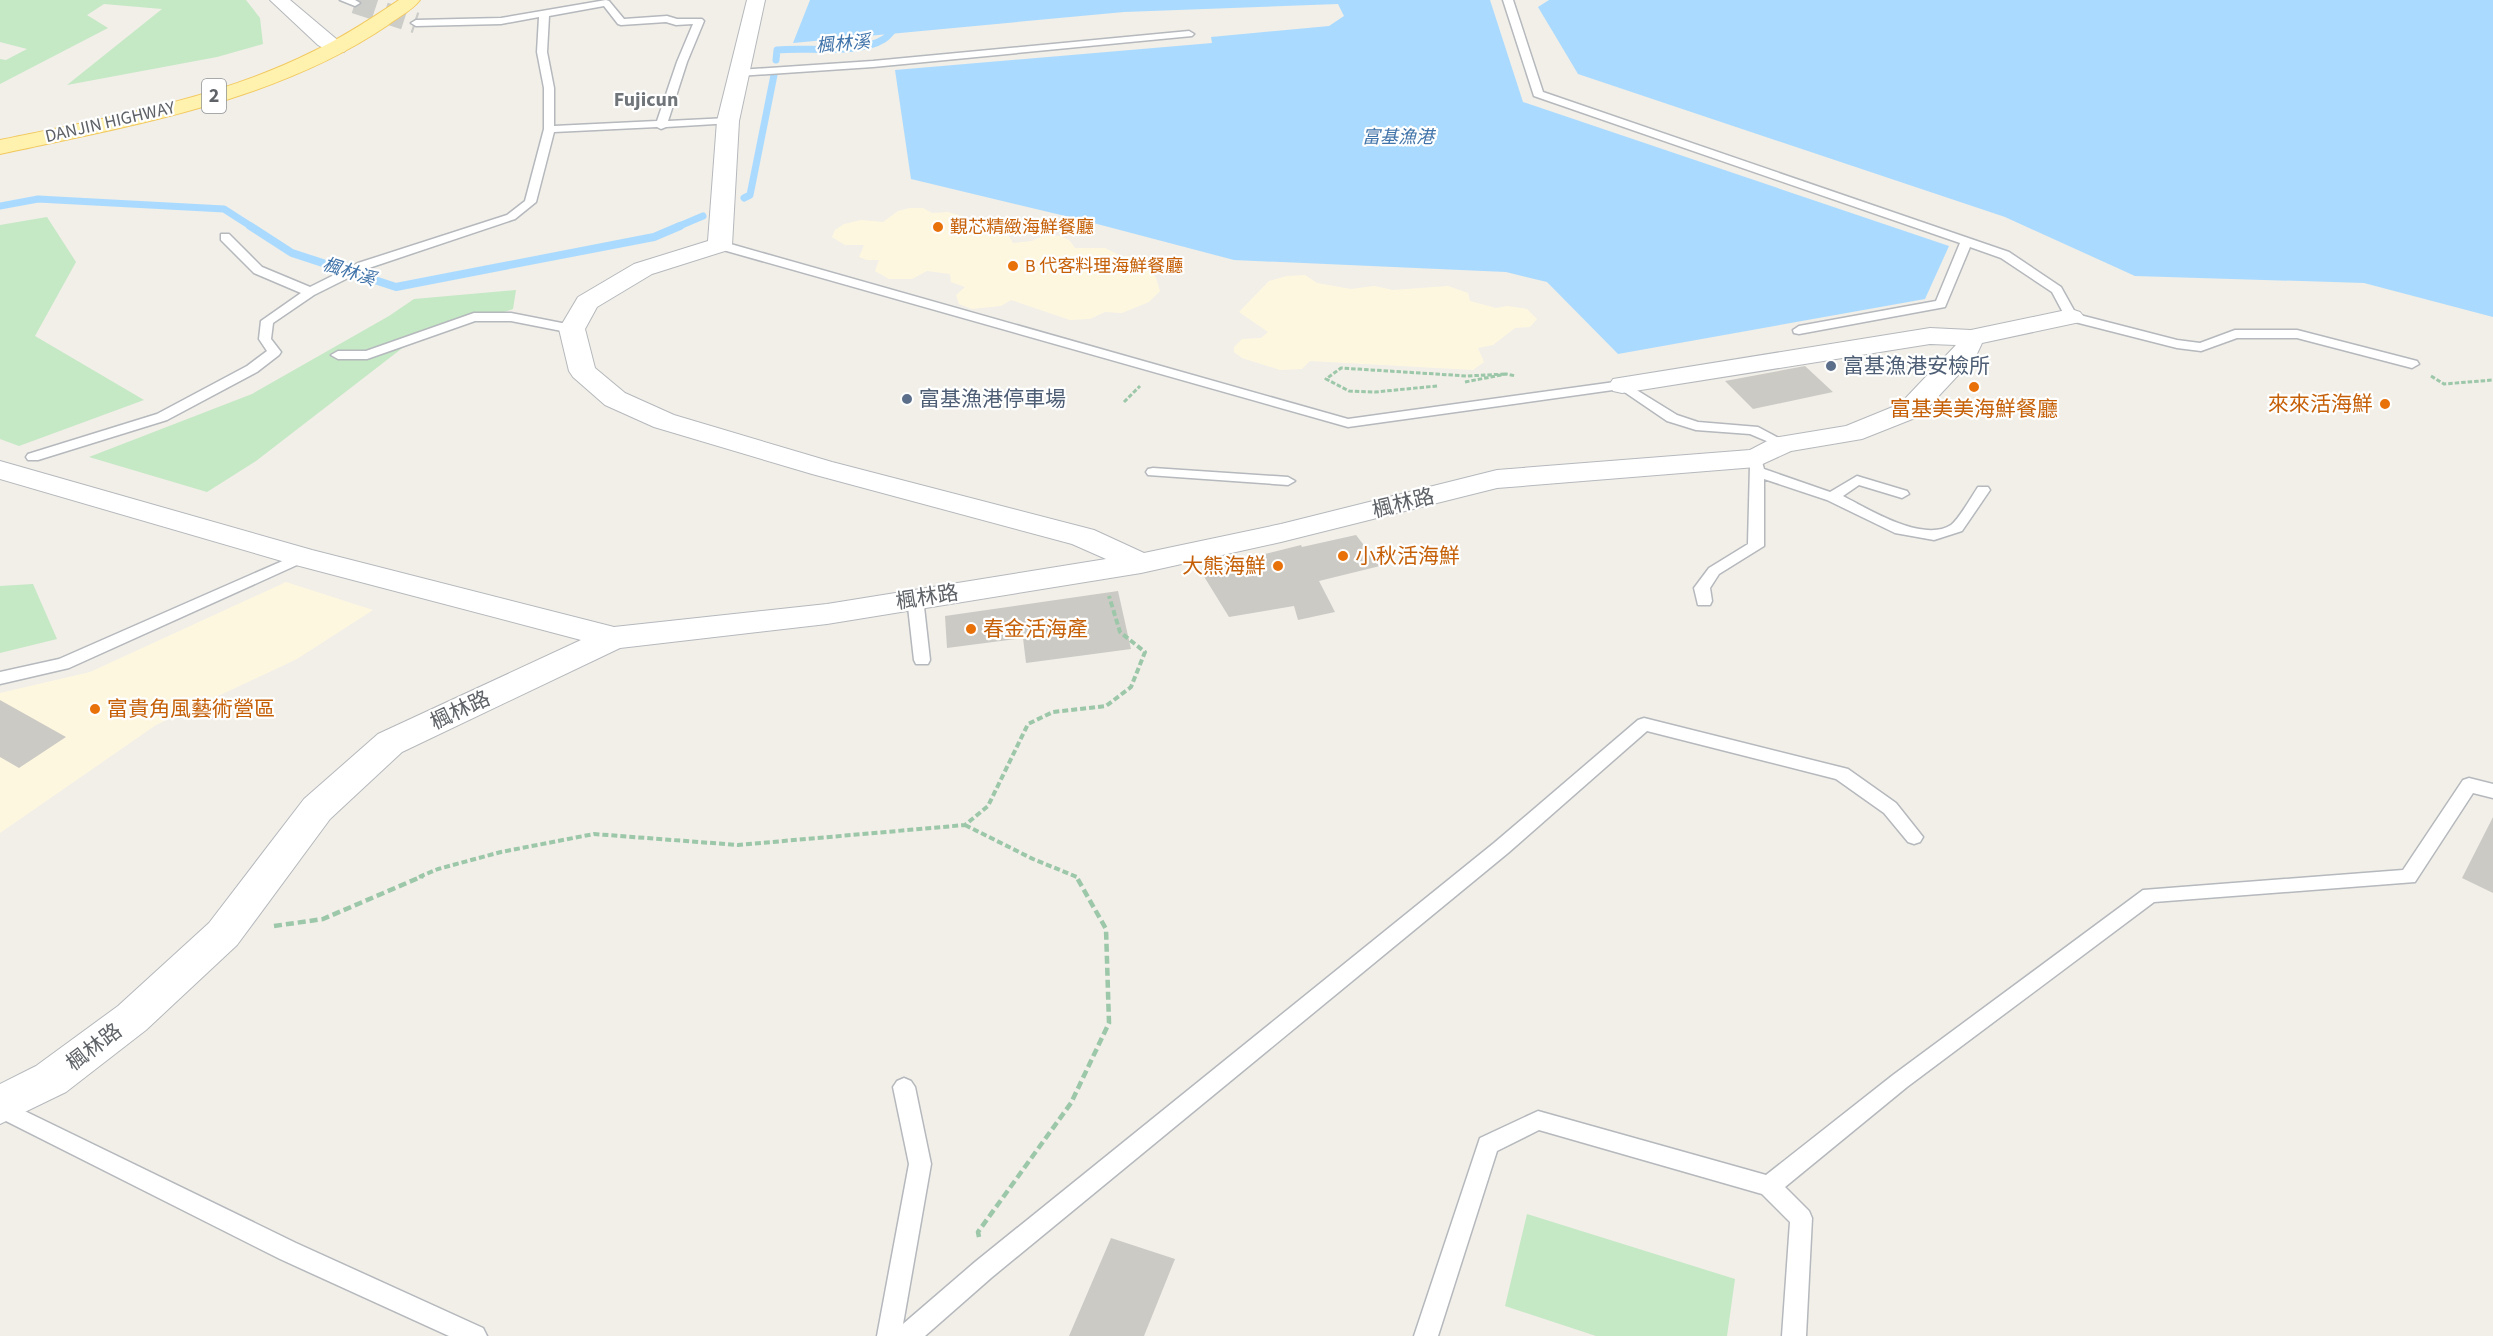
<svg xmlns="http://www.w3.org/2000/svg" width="2493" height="1336" font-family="'Source Sans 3','Noto Sans TC',sans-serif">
<rect width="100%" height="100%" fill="#f1efe8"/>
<path fill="#fef7e0" d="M910 208H923L932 213 948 212 962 216 966 222 976 224 988 219 1003 221 1012 228 1007 233 1013 243 1032 241 1045 235 1060 236 1069 240 1075 248H1105L1121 256H1134L1145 260 1156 278 1160 291 1149 302 1122 313 1105 312 1090 319 1070 320 1011 300 1001 306 972 309 959 304 956 295 965 287 951 282 950 274 927 271 912 279H889L875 271 879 260H867L859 257 864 245H845L832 237 835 230 844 224 861 220 883 222 898 211Z
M1305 275 1317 283 1351 289 1374 286 1393 290 1448 286 1468 293 1470 301 1496 308 1507 306 1527 309 1537 319 1530 327 1515 328 1493 345 1478 348 1484 362 1473 370 1310 361 1302 369 1280 370 1242 358 1234 352V347L1242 339 1261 338 1268 332 1239 312 1269 281 1287 276Z
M286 582 373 610 297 659 156 725 0 833V693L90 672Z"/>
<path fill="#c5e8c5" d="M0 0H246L260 18 263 44 217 57 67 85 162 9 104 4 87 15 108 28 0 84V59L6 60 27 49 0 42Z
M47 217 76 262 35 336 144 400 19 446 0 439V225Z
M516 290 513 309 405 346 256 461 207 492 89 457 252 394 389 316 414 299Z
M33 584 57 639 0 653V586Z
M1527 1214 1735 1279 1727 1336H1596L1505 1306Z"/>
<path fill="#aadaff" d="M810 0H1490L1523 102 1949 246 1925 299 1618 354 1547 282 1506 272 1234 260 1082 220 911 179 895 70 1212 43 1211 37 1329 26 1344 16 1338 4 1124 12 793 43Z
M1549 0H2493V317L2364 283 2135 276 2005 217 1578 74 1538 7Z"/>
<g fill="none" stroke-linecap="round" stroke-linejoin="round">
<path stroke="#aadaff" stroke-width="7" d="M776 60 777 50C807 47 859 55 884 39 889 36 893 30 897 25
M744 198 750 195 774 75
M0 206 38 199 224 209 252 227
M677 227 703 216"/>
<path stroke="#aadaff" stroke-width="8" d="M250 226 292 253 396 287 654 237 680 226"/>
</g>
<path fill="#cccac5" d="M1805 366 1833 392 1753 409 1725 381Z
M1356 535 1380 566 1319 581 1335 612 1298 620 1294 606 1229 617 1200 570 1301 545 1302 547Z
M1118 591 1131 649 1026 663 1023 638 947 648 945 616Z
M0 700 66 737 19 768 0 757Z
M2493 817V893L2462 878Z
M1111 1238 1175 1259 1144 1336H1069Z"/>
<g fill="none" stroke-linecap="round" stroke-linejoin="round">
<path stroke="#ccccc8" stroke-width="21" stroke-dasharray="21 10" stroke-linecap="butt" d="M355 3 416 23"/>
<g stroke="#b5b8bc" stroke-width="3">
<path id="service" d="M340 0H355L360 3 355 6Z
M606 0 609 1 624 19 667 16 677 19H702L704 21 687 62 668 121 728 118 733 121 732 123 666 127 661 129 657 127 554 132 536 202 515 219 366 269 314 295 273 323 271 339 281 352 279 355 257 372 167 420 38 460H28L26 457 28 454 157 414 247 366 267 351 259 339 261 321 301 293 254 273 221 240V234H229L262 267 310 287 358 263 507 215 525 201 544 129V88L537 52 539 17 501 24 416 26 411 23 416 20 501 18ZM604 6 618 24 621 25 666 22 676 25 693 24 677 62 657 121 554 126V88L547 52 549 16Z
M1503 0H1513L1543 92 2009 252 2061 287 2076 314 2177 340 2200 343 2235 330H2297L2417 361 2419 364 2412 368 2297 338H2237L2201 351 2177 348 2067 320 2052 292 2001 258 1970 247 1945 307 1799 334 1794 333 1793 330 1799 326 1936 301 1960 243 1534 96Z
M1189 31 1194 34 1192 36 873 67 739 76 734 73 739 70 873 61Z
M720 241 1348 419 1622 381 1677 415 1698 422 1758 427 1790 444 1783 448 1750 434 1696 430 1667 421 1620 389 1348 427 716 248V242Z
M474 313H511L572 325 578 329 572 333 511 321H475L367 359H338L331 355 338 351H366Z
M1757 461 1762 462 1764 469 1830 492 1857 476 1907 491 1909 494 1902 498 1859 485 1843 496C1868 509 1923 543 1951 525 1959 519 1972 496 1978 487H1988L1990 490 1962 531 1934 540 1895 533 1827 500 1764 479V546L1719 574 1710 588 1712 601 1710 605H1698L1694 588 1709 568 1748 544 1750 465Z
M1153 468 1288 477 1295 481 1288 485 1148 475 1146 472 1148 469Z
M303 552 311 557 308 560 69 668 0 684V672L59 659Z
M915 593 923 598 930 660 928 664H916L914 660 907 598Z
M1644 718 1848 769 1896 803 1923 837 1920 842 1914 844 1908 842 1884 813 1836 779 1647 731 1508 853 991 1278 925 1336H877L909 1164 893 1087 897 1081 904 1078 911 1081 915 1087 931 1164 903 1324 975 1262 1494 843 1638 720Z
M2469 778 2493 784V798L2473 793 2415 882 2154 902 1907 1087 1785 1187 1809 1211 1812 1218 1806 1336H1782L1790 1222 1762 1194 1539 1130 1497 1151 1438 1336H1414L1480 1138 1538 1111 1766 1175 1893 1075 2143 890 2403 870 2463 780Z
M0 1099 296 1243 483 1328 487 1336H449L280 1259 0 1118Z"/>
</g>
<g stroke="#b5b8bc" stroke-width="2">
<path id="minor" d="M270 0H290L347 48 344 52H330L318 45Z
M747 0H765L739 121 732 245 728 250 652 274 597 307 585 329 595 368 625 393 674 415 832 462 1094 530 1144 553 1281 524 1497 470 1750 450 1773 438 1846 426 1900 404 1956 345 1930 344 1622 393 1613 391 1609 385 1613 379 1930 328 1971 330 2071 309 2080 312 2084 317 2080 322 1982 343 1976 356 1920 416 1862 439 1791 451 1756 467 1497 488 1281 542 1141 573 827 624 620 648 402 752 330 819 237 945 146 1030 66 1092 0 1124V1084L36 1066 118 1006 209 923 304 799 378 734 581 640 292 564 0 479V461L312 550 614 627 827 604 1106 559 1072 544 812 474 654 427 605 405 573 377 569 371 559 329 578 297 634 264 708 241 717 121Z"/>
</g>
<g stroke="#f2c960" stroke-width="2">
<path id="primary" d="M399 0H420C413 10 398 17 388 25 275 102 131 125 0 154V140C105 118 216 100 312 52 343 37 371 19 399 0Z"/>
</g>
<path stroke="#9cc7a9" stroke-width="3" stroke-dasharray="4.5 2" stroke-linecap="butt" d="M2431 376 2444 384 2493 380
M1465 382 1506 374 1516 376
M1437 386 1375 392 1349 391 1326 379 1341 368 1467 376 1506 374
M1124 402 1140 386"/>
<path stroke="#9cc7a9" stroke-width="4" stroke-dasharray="6 3" stroke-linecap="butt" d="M965 825 1033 859 1077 877
M419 877 438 869 501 852 594 834 738 845 965 825 988 806 1028 724 1053 712 1106 706 1131 687 1145 652 1120 632 1109 596"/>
<path stroke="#9cc7a9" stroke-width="4.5" stroke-dasharray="8 4" stroke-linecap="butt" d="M274 926 323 919 423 876
M979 1237 978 1232 1071 1103 1109 1023 1106 929 1076 876"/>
<use href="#service" fill="#fff" fill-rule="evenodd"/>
<use href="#minor" fill="#fff" fill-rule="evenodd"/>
<use href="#primary" fill="#fff2af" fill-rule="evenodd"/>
</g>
<g fill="#e8710a" stroke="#fff" stroke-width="2">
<circle cx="938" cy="227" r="6"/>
<circle cx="1013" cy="266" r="6"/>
<circle cx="1974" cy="387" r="6"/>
<circle cx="2385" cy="404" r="6"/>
<circle cx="1343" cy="556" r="6"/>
<circle cx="1278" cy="566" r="6"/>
<circle cx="971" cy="629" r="6"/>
<circle cx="95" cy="709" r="6"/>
</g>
<g fill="#5c6f8a" stroke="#fff" stroke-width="2">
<circle cx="1831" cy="366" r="6"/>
<circle cx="907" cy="399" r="6"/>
</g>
<g text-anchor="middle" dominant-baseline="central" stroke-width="4.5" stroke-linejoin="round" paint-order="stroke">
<g font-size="18" font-style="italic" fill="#4174aa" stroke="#fff">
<text transform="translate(843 44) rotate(-5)">楓林溪</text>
<text x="1398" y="137">富基漁港</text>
<text transform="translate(349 272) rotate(18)">楓林溪</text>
</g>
<g font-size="18" fill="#5f6368" stroke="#fff">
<text transform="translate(110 122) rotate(-13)">DANJIN HIGHWAY</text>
</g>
<g font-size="18" fill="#c56008" stroke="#fff" text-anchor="start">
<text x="950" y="227">覲芯精緻海鮮餐廳</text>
<text x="1025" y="266">B 代客料理海鮮餐廳</text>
</g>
<rect fill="#fff" stroke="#8f9295" stroke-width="1.5" x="202" y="79" width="24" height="34" rx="4.5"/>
<g font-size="20" font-weight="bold" fill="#5f6368">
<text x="214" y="96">2</text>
</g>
<g font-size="20" font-weight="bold" fill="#70757a" stroke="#fff">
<text x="646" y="100">Fujicun</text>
</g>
<g font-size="21" fill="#4e5e75" stroke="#fff" text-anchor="start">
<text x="1843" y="366">富基漁港安檢所</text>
<text x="919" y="399">富基漁港停車場</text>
</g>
<g font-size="21" fill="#c56008" stroke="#fff" text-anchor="start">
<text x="2373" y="404" text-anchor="end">來來活海鮮</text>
<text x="1974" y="409" text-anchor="middle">富基美美海鮮餐廳</text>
<text x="1355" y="556">小秋活海鮮</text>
<text x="1266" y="566" text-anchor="end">大熊海鮮</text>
<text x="983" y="629">春金活海產</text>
<text x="107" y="709">富貴角風藝術營區</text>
</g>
<g font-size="21" fill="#5f6368" stroke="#fff">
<text transform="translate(1403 503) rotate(-14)">楓林路</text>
<text transform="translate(927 597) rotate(-9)">楓林路</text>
<text transform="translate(460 710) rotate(-25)">楓林路</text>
<text transform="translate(94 1047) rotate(-37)">楓林路</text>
</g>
</g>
</svg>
